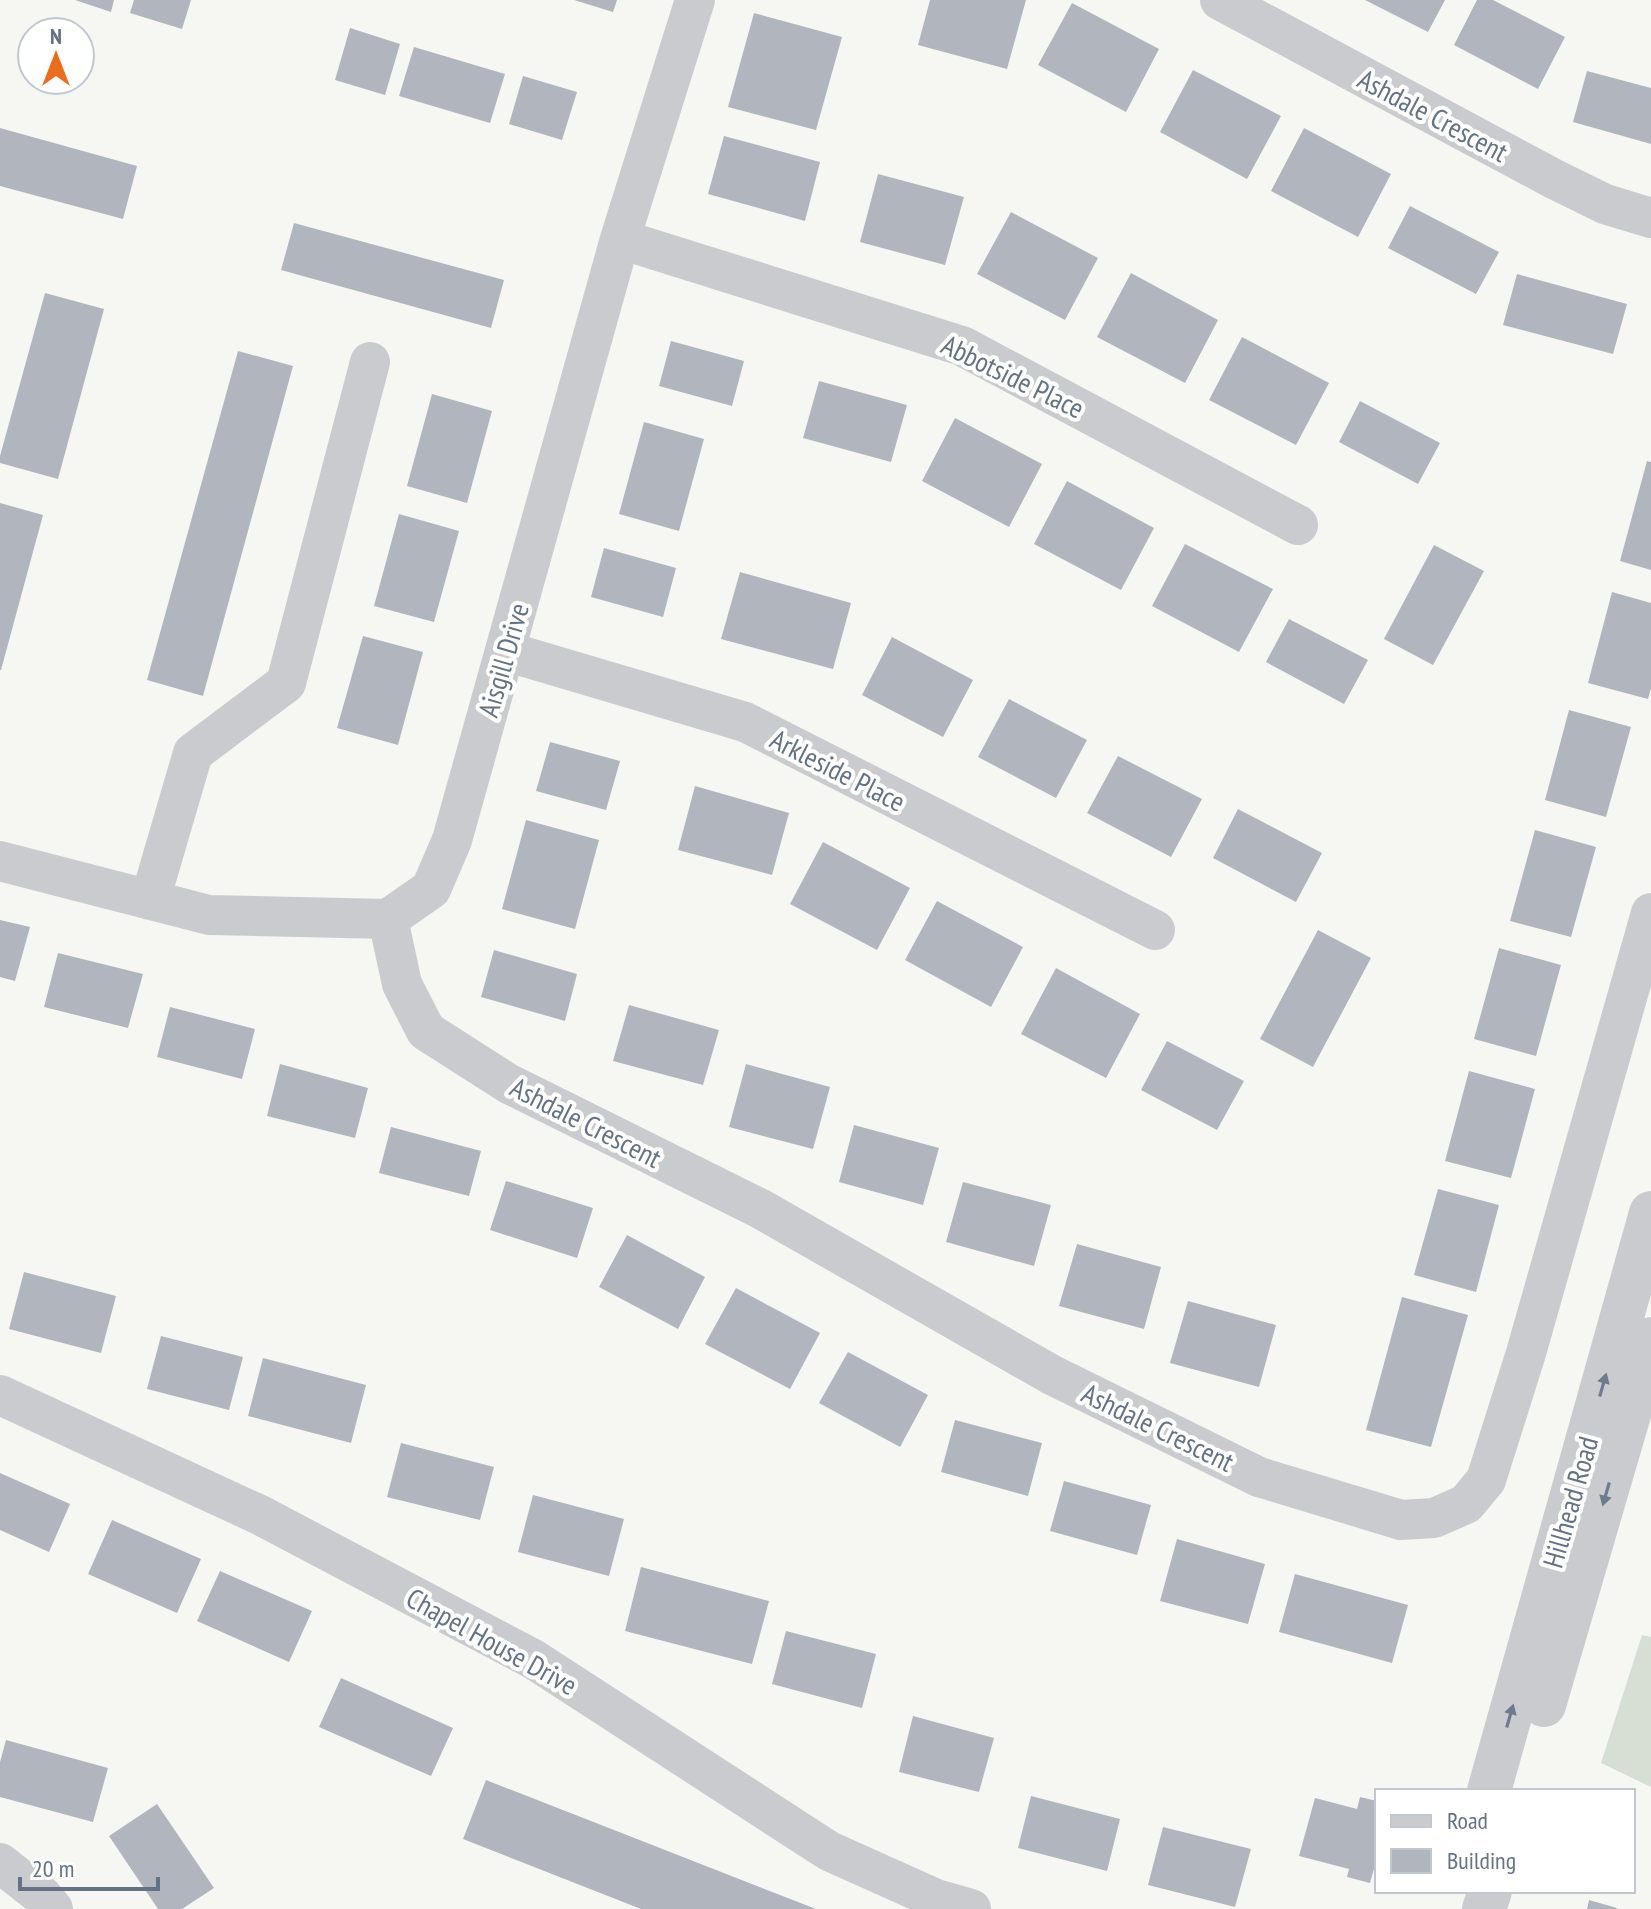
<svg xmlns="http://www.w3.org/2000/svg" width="1651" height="1909" font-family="'PT Sans Narrow',sans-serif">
<rect width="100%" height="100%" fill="#f6f7f3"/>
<path fill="#d7dfd4" d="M1642 1635 1651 1637V1787L1601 1763Z"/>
<path fill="#b1b6be" d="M75 0H114L111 12Z
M134 0H191L182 29 130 13Z
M574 0H617L613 12Z
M930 0H1026L1007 69 918 45Z
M1365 0H1445L1428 32Z
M1477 0H1493L1565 37 1538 89 1454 45Z
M1072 3 1159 49 1126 112 1038 65Z
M754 13 842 37 816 130 728 107Z
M350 28 400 44 385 95 335 80Z
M414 47 505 74 490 123 399 96Z
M1193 70 1281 116 1247 179 1160 132Z
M1587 71 1651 88V144L1573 122Z
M523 76 577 92 562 140 509 124Z
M0 128 137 166 123 219 0 186Z
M1304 128 1391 174 1358 237 1271 191Z
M724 136 820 162 805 221 708 194Z
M878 174 964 197 945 265 860 242Z
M1410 206 1499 252 1476 294 1388 248Z
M1011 212 1098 258 1065 320 977 274Z
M294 223 504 280 491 328 281 270Z
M1131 273 1218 320 1185 383 1097 337Z
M1517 274 1627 304 1613 354 1503 325Z
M45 293 104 309 58 479 0 463V456Z
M1242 337 1329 383 1296 445 1209 400Z
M671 341 744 361 732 406 659 386Z
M238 351 293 366 203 696 147 680Z
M819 381 907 405 891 462 803 438Z
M432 394 492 411 467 503 407 486Z
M1360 401 1440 443 1418 484 1339 442Z
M955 418 1042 464 1009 527 922 481Z
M644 422 704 439 679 531 619 514Z
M1647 461 1651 462V570L1620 561Z
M1067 481 1154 528 1121 590 1034 544Z
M0 503 43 515 1 670H0Z
M399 514 459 531 434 622 374 606Z
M1185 544 1273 589 1239 652 1152 606Z
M1434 545 1484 571 1433 665 1384 639Z
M604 548 676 568 663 617 591 597Z
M740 572 851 603 833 669 721 639Z
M1612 592 1651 603V688L1648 699 1588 683Z
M1289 619 1368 660 1344 704 1266 662Z
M363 636 423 652 398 745 337 728Z
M892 637 973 680 943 737 862 695Z
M1009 699 1087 740 1056 798 978 757Z
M1569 710 1631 727 1606 817 1545 800Z
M550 742 620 761 606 810 536 791Z
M1118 756 1202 799 1171 857 1087 813Z
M695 786 789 813 772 875 678 850Z
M1238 809 1322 853 1296 902 1213 858Z
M526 820 599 840 575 929 502 909Z
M1535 830 1596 847 1571 937 1510 921Z
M823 842 910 888 877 950 790 904Z
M937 901 1023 947 991 1007 905 960Z
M0 920 30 927 15 981 0 977Z
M1318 930 1371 958 1313 1067 1260 1039Z
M1499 948 1561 965 1536 1056 1474 1039Z
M494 950 577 974 565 1021 481 997Z
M58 953 143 974 128 1028 44 1007Z
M1056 968 1140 1014 1106 1078 1021 1034Z
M629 1005 719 1030 703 1085 613 1061Z
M170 1007 255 1029 242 1079 157 1057Z
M1167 1041 1244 1081 1217 1130 1141 1090Z
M280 1064 368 1088 355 1138 267 1116Z
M746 1064 830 1087 813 1149 729 1127Z
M1469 1071 1535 1089 1511 1178 1445 1161Z
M854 1125 939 1148 923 1205 839 1182Z
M391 1127 481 1151 469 1196 379 1173Z
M506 1181 593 1208 577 1258 490 1230Z
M963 1182 1051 1205 1034 1266 946 1242Z
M1438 1189 1499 1205 1476 1292 1414 1275Z
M627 1235 705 1277 678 1329 599 1287Z
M1077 1244 1161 1267 1144 1329 1059 1306Z
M24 1272 116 1296 101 1353 9 1329Z
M736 1288 820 1333 790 1389 705 1344Z
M1402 1297 1468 1315 1431 1447 1366 1430Z
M1188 1301 1276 1325 1259 1387 1170 1363Z
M161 1336 243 1357 229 1410 147 1389Z
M848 1352 928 1395 900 1447 819 1403Z
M263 1358 366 1385 351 1443 248 1416Z
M955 1420 1042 1443 1028 1496 941 1472Z
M401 1443 494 1467 480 1520 387 1497Z
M0 1473 70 1504 49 1552 0 1530Z
M1064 1481 1151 1505 1137 1555 1050 1531Z
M533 1495 624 1519 609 1576 518 1552Z
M112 1520 201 1559 177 1613 88 1574Z
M1177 1539 1265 1564 1248 1624 1160 1601Z
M641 1567 769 1601 752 1664 625 1631Z
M220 1571 312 1611 289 1662 197 1621Z
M1295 1574 1408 1605 1392 1663 1279 1632Z
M786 1631 876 1654 862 1708 772 1684Z
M341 1678 453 1728 431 1776 319 1727Z
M913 1716 994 1738 979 1792 899 1772Z
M6 1740 108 1768 93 1822 0 1797V1762Z
M486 1780 816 1909H641L463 1839Z
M1031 1796 1120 1819 1107 1871 1018 1848Z
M1360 1797 1377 1801V1858L1370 1883 1347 1877 1349 1869 1299 1856 1315 1798 1357 1809Z
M157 1804 214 1888 182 1909H158L109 1836Z
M1163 1827 1251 1849 1235 1907 1148 1885Z
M1589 1900 1617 1908V1909H1587Z"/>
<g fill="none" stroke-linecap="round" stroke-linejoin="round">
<path stroke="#c9cbcf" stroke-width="40" d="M1220 0 1554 179 1605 204 1651 218
M620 239 962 346 1298 525
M505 651 745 722 1155 930
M0 861 209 915 388 919 431 889 452 840 620 239 695 0
M150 900 193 753 286 683 370 362
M388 919 402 984 426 1031 509 1084 759 1208 1052 1375 1259 1477 1401 1520 1434 1518 1466 1504 1486 1480 1526 1353 1651 913
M0 1395 260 1515 533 1659 829 1851 936 1899 971 1909
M0 1863 42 1896 53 1909"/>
<path stroke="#c9cbcf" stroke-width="44" d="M1544 1705 1651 1339
M1489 1791 1651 1213
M1484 1909 1490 1891"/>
</g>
<defs><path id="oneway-solid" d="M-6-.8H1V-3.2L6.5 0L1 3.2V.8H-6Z" transform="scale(2)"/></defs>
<g fill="#6e7b8d">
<use href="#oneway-solid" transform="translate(1603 1385) rotate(-74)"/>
<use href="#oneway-solid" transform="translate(1606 1494) rotate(106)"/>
<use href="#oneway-solid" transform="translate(1510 1716) rotate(-74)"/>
</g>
<g text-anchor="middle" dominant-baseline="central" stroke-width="8" stroke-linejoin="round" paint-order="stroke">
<g font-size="28" fill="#647286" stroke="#fff">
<text transform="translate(1433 115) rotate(28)">Ashdale Crescent</text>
<text transform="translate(1013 376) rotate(26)">Abbotside Place</text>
<text transform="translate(503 660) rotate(-74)">Aisgill Drive</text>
<text transform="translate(838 770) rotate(27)">Arkleside Place</text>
<text transform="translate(586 1122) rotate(27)">Ashdale Crescent</text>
<text transform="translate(1158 1427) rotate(26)">Ashdale Crescent</text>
<text transform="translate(1570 1502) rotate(-74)">Hillhead Road</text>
<text transform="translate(492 1641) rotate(29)">Chapel House Drive</text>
</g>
</g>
<rect x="1375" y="1789" width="260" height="104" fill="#ffffff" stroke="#c1c7cf" stroke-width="2"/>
<rect x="1391" y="1815" width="40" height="12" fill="#c9cbcf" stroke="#c1c7cf" stroke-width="2"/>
<text x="1447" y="1829" font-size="24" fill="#647286">Road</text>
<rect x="1391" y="1849" width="40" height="24" fill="#b1b6be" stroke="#c1c7cf" stroke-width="2"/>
<text x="1447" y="1869" font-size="24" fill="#647286">Building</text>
<g transform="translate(56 56)"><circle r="38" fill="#ffffff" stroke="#c1c7cf" stroke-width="2"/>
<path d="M0-6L14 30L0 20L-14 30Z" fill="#ec6c1e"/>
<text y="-12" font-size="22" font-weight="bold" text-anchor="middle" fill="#647286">N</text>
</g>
<path d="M20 1877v12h138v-12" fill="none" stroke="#647286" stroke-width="4"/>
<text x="32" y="1877" font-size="24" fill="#647286" stroke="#ffffff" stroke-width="6" paint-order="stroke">20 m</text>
</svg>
